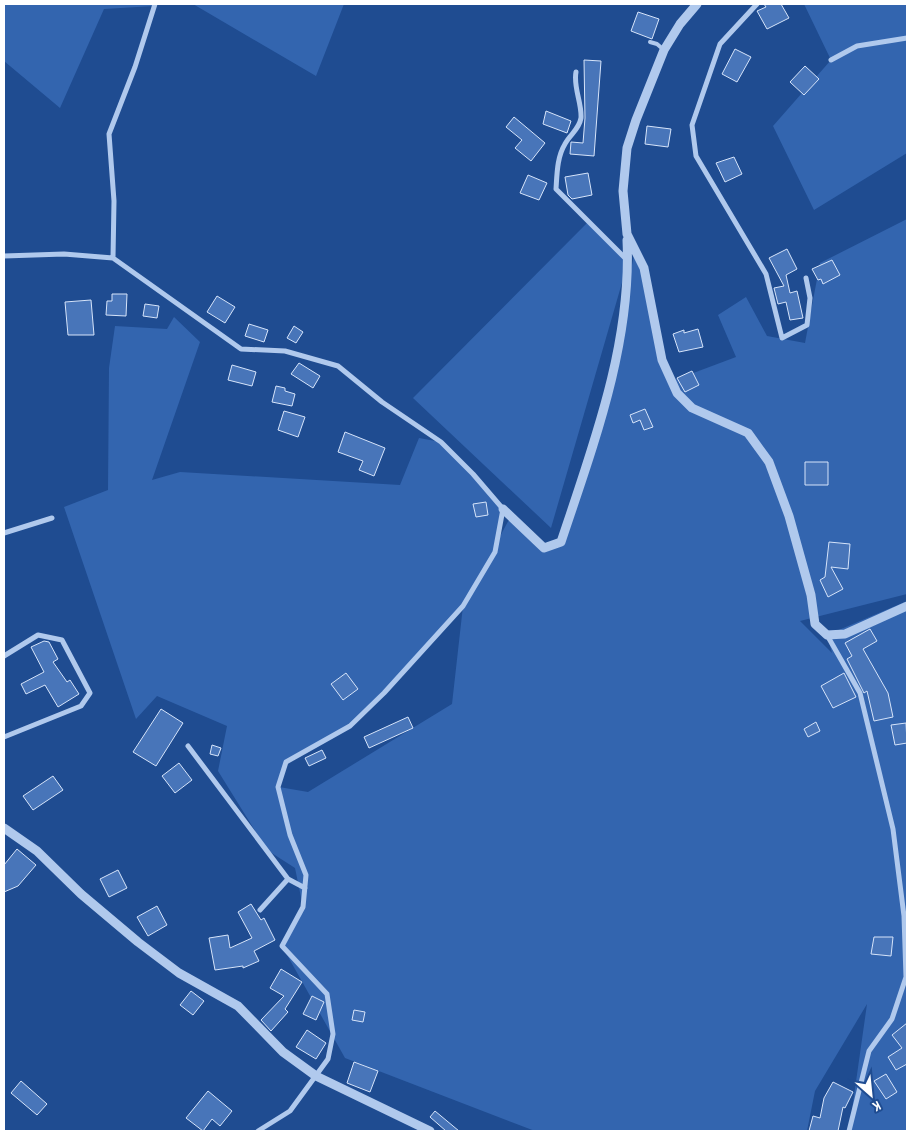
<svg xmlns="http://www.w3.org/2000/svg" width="911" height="1135" font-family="'Sofia Sans Condensed',sans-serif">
<rect width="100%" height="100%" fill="#1f4c91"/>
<path fill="#3365af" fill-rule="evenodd" d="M4 4H155L154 6 104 9 60 108 4 61Z
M193 4H344L316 76Z
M804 4H907V153L814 210 773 126 831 60Z
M907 219V594L800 621 832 653 827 635 907 601V1131H849L867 1004 815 1091 807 1131H535L345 1058 282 946 303 907 295 868 267 850 218 771 227 726 157 696 136 719 64 507 108 490 109 368 115 326 167 329 174 317 200 342 152 480 180 472 400 485 419 438 441 442 503 509 498 540 511 516 544 548 561 543 604 405 635 250 672 381 736 357 718 315 746 297 767 336 805 343 820 263ZM463 606 452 704 308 792 279 787 286 762 350 726Z
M588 222 628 262 551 528 413 398Z"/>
<path fill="#4875b9" stroke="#d6e4fa" d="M764 4H781L789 18 767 29 757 11 766 7Z
M638 12 659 19 652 39 631 31Z
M735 49 751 57 737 82 722 74Z
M584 60 601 61 594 156 570 154 571 142 583 143 585 118Z
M805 66 819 79 804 95 790 82Z
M546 111 571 121 567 133 543 124Z
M514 117 545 143 531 161 515 148 522 140 506 127Z
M647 126 671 129 668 147 645 144Z
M734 157 742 174 725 182 716 163Z
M588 173 592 195 572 199 568 195 565 177Z
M528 175 547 183 539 200 520 193Z
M787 249 797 269 786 275 790 293 797 291 803 318 790 320 786 302 778 304 774 288 784 286 769 258Z
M832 260 840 275 823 284 821 279 818 280 812 269Z
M112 294H127L126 316 106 315 107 301H112Z
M217 296 235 307 225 323 207 312Z
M91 300 94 335H68L65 302Z
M145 304 159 306 157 318 143 316Z
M249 324 268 330 264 342 245 336Z
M294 326 303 332 296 343 287 338Z
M698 329 703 347 679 352 673 334 684 330V333Z
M299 363 320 376 313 388 291 374Z
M232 365 256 372 252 386 228 380Z
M692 371 699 385 685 392 677 378Z
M276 386 285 388V391L295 394 292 406 272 402Z
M645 409 653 427 644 430 640 420 633 423 630 415Z
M284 411 305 417 298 437 278 430Z
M345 432 385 448 374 476 359 470 363 461 338 452Z
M805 462H828V485H805Z
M486 502 488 515 476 517 473 504Z
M829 542 850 544 848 569 831 567 843 589 828 597 820 580 825 577Z
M870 629 877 641 863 649 888 693 893 717 874 721 867 691 864 693 847 659 852 656 845 643Z
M44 641 49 642 58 659 53 662 67 682 70 680 79 694 58 707 45 685 26 694 21 684 44 672 31 647Z
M346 673 358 689 343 700 331 684Z
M844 673 856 697 833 708 821 686Z
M161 709 183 723 156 766 133 752Z
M408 717 413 728 369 748 364 737Z
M816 722 820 731 808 737 804 729Z
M906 723 907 743 895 745 891 725Z
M212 745 221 748 218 756 210 754Z
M322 750 326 758 309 766 305 758Z
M179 763 192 780 175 793 162 776Z
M53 776 63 790 33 810 23 796Z
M17 849 36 865 18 886 4 892V865Z
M118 870 127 888 109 897 100 879Z
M251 904 261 920 264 918 275 940 254 951 259 961 243 968V966L215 970 209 938 228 935 230 948 252 938 238 912Z
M157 906 167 925 148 936 137 917Z
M874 937H893L891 956 871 954Z
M281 969 302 982 285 1009 288 1012 271 1031 261 1020 284 996 270 988Z
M191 991 204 1001 193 1015 180 1005Z
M312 996 324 1002 316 1020 303 1014Z
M354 1010 365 1012 363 1022 352 1020Z
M907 1023V1064L896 1070 888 1057 902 1048 892 1035Z
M307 1030 326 1043 316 1059 296 1047Z
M354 1062 378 1071 370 1092 347 1083Z
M886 1074 897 1092 886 1099 874 1081Z
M21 1081 47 1104 37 1115 11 1093Z
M833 1082 853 1092 845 1108 843 1107 838 1131H809L813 1116 820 1118 824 1098Z
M208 1091 232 1111 220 1126 212 1119 203 1131 186 1118Z
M435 1111 459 1131H446L430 1117Z"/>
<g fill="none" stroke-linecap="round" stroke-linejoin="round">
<path stroke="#b0c9ed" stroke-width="4" d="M650 42 657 44 664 50"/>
<path stroke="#b0c9ed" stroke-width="5" d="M155 4 135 67 109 134 114 201 113 258 241 349 285 351 338 366 382 402 441 442 473 474 503 509 495 552 463 606 384 693 350 726 286 762 278 787 290 835 306 875 303 907 282 946 327 994 333 1034 328 1059 290 1111 258 1131
M757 4 720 44 692 125 696 156 766 274 782 338 807 325 810 298 806 278
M831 60 857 46 907 38
M576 72C573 87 582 103 581 118 579 130 570 134 565 144 557 157 557 174 556 189L626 259
M4 256 64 254 113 258
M4 533 52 518
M827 635 860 693 893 829 904 916 906 977 892 1019 869 1051 849 1131
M4 656 38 635 62 640 90 693 81 706 4 737
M188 746 288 879 305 888
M260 910 288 879"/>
<path stroke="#b0c9ed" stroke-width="9" d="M697 4 680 24 664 50 636 120 627 148 623 191 627 234 644 268 662 360 677 393 692 408 748 433 769 462 789 516 811 595 815 624 827 635 845 634 907 606
M503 509 544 548 561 542C593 446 632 343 627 240
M4 828 37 851 81 894 138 942 179 973 238 1006 283 1052 316 1076 430 1131"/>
</g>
<rect width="911" height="1135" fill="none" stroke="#ffffff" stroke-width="10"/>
<g transform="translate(871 1095) rotate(153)" stroke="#1f4c91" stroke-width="4" paint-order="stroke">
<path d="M0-4L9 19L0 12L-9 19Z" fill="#ffffff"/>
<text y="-8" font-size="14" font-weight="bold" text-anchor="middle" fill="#ffffff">K</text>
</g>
</svg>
